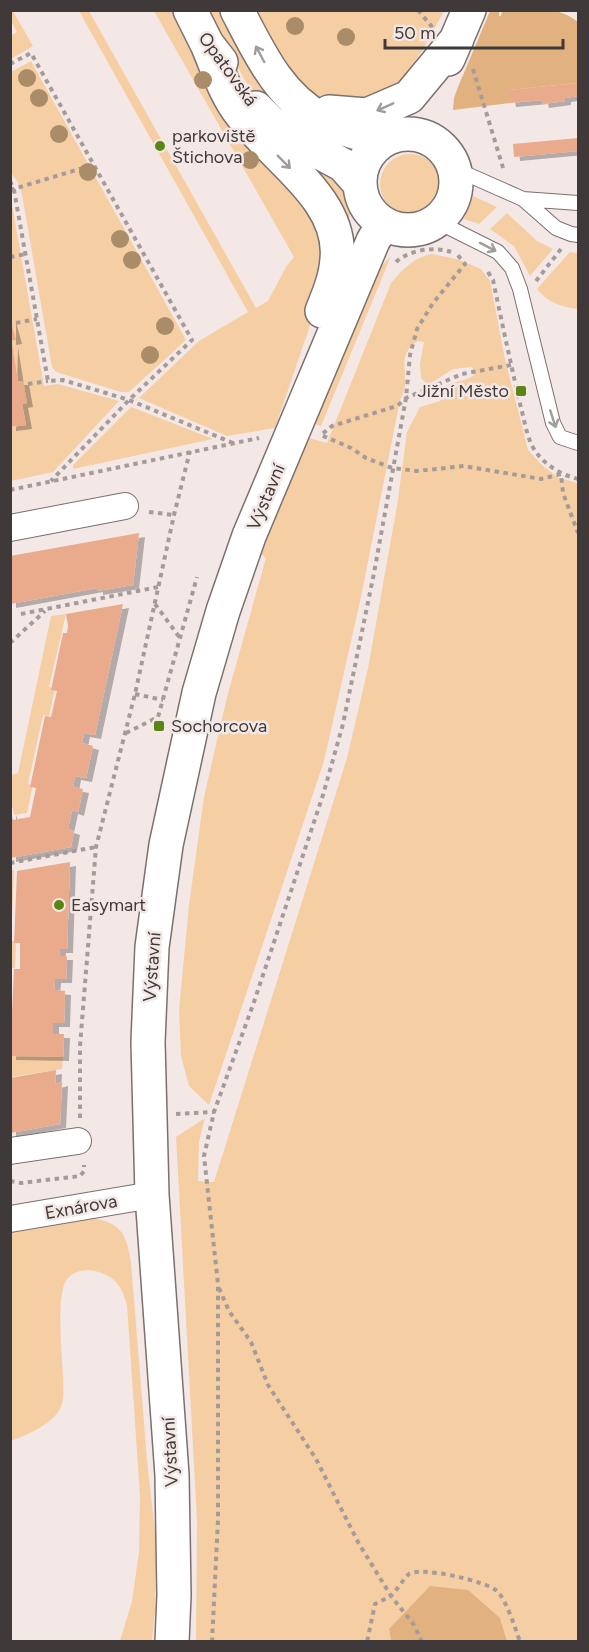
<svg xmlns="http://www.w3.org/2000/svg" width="589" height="1652" font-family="Figtree,sans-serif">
<defs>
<filter id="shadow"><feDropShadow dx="6" dy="4" stdDeviation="0" flood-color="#0004"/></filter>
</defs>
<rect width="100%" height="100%" fill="#f4e8e6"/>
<path fill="#f6cea3" d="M11 10 13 11 33 46 11 59V35L17 32 11 21Z
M79 11H89L256 308 268 301 286 267 294 257 154 11H175L318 216 327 276 275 428 227 436 139 398 199 341 248 312Z
M208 11H222L358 150 354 155 262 104 244 79Z
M254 11H444L422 51 397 87 376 101 334 106 316 98 282 63Z
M31 61 186 340 129 392H121L56 372 52 367 22 195 18 182 11 173V72Z
M380 184a30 30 0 1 1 60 0a30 30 0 1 1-60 0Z
M316 171 346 186 352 210 348 221Z
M10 193 44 386 58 384 119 401 53 472 11 481V427L26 425 22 404 23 381H18L11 340 15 339 10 318Z
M473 196 497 207 479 224 464 219Z
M507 213 537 241 553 249 530 276 514 246 490 229Z
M570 252 578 253V309C562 307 548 303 537 289Z
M432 254 457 259 481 269 490 281 505 359 528 450 543 466 559 478 578 483V1641H507L500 1618 389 1629 391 1641H196L197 1520 176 1137 205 1118 199 1142 198 1181 214 1182 347 758 368 668 397 506 407 432 420 407 440 401 446 386C455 381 468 381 475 374L472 367 453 369 428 385 421 378 420 364 424 342 418 341C392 358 414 376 400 400L361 597 324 761 209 1105 189 1086 181 1056 179 1010 189 905 204 797 227 697 266 558 260 553 305 437 327 443 391 283C403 269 414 257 432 254Z
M391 256 321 426 312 423 376 271Z
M131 407 134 408 213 439 73 469V465Z
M66 614 49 687 55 688 49 716 43 715 28 784 33 785 27 813 14 815 13 808H11V775L18 773 51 616Z
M14 870 11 941H16L15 968H11L10 871Z
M10 1040 12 1055 63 1057 62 1069 11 1077Z
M90 1218C121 1222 126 1233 131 1262L147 1460 156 1541 155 1610 152 1641H120L132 1601 139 1552 140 1496 127 1305C124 1296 122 1288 115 1281 101 1268 72 1264 64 1285 57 1307 62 1353 63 1377 63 1387 65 1400 60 1409 51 1425 27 1435 11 1441V1232Z"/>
<path fill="#e1b27f" d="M490 11H499V16H501L502 11C527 11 558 4 578 22V83L509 90 510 103 453 110 454 98 458 87Z
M430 1586 468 1590 500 1618 507 1641H391L389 1629Z"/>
<path fill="#eaab8c" filter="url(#shadow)" d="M578 83V96L565 98V101L543 104 542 100 510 103 508 90Z
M578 138V151L514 157 513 144Z
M10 318 16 340 10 341Z
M12 343 18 381H23L27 403 22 404 26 425 10 427Z
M139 533 133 585 97 591V588L10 604V556Z
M123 604 95 735 84 733 82 743 93 746 86 778 75 776 73 787 83 789 78 812 72 810 68 829 74 831 71 847 10 858V811L13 820 30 817 36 788 30 787 45 716 51 717 57 691 51 690 63 633H67L68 626 66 614Z
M70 862 67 949H60L59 956H67L66 979H55L54 990 65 991 64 1023H53V1034H64L63 1057 10 1056 14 969H20V943H14L17 871Z
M56 1070 55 1084 62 1082 60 1124 10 1133V1078Z"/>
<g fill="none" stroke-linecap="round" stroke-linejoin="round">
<g stroke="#7a706e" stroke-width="16">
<path id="service" d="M453 168 523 199 556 228 571 234 578 235
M523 199 578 203
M436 221 498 252 512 268 520 289 553 423 560 437 578 443"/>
</g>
<g stroke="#7a706e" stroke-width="28">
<path id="minor" d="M10 528 125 506
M10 1151 78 1141
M10 1219 152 1195"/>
</g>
<g stroke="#7a706e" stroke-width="36">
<path id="secondary" d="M190 10 207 44 221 62
M237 10C259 52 278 95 321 119 339 129 363 134 382 141
M207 44C217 67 225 94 241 114 274 159 343 199 337 259 336 277 329 294 322 311
M448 59 469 10
M256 108 268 120 284 133 343 165 360 184
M329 112 367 115 409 97 457 39
M360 182a48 48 0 1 1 96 0a48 48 0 1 1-96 0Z
M172 1642 174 1595 172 1475 152 1195 148 1042 152 947 166 845 199 693 223 611 249 536 373 241 383 224"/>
</g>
<path stroke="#a59c9a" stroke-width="4" stroke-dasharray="4.5 4.5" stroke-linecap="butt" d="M418 10 433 28
M578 10V11
M10 64 31 53 192 340 129 400 51 481
M473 69 504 171
M10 181 14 190 48 381 63 380 129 400 233 443
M10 190 93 165
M10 257 26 254
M396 262C409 250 434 246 451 252
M488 272 493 280C502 323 511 365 521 408 525 422 527 440 536 452 546 466 562 475 578 479
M536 281 561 249
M16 323 37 319
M511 365 462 374 406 398 397 406 332 426 321 435 351 448 366 458 392 468 417 471 464 466 541 479 561 474 563 493 578 533
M28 384 48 381
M10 490 259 438
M149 512 174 515
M155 604 180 638
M21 614 158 587
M10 643 45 611
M135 694 163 700
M126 733 158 717 197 577
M10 863 96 847
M176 1114 214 1112
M80 1118V1046L96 847 135 694 174 515 190 451
M10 1181 21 1183 80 1176 84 1171V1165
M219 1288 229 1311 251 1342 268 1385 316 1459 358 1542 391 1596 375 1604 367 1642
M212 1642 218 1520V1284L204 1156 214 1112 254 1002 323 795 343 724 374 573 406 398 410 355 417 329 433 303 465 264 457 254
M422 1642 414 1625 391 1596C397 1590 404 1578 409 1574 420 1566 486 1581 497 1591 506 1599 516 1630 520 1642"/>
<use href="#service" stroke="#fff" stroke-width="14"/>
<use href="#minor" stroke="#fff" stroke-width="26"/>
<use href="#secondary" stroke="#fff" stroke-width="33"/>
</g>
<g fill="#aa8d68">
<circle cx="295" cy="26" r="9"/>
<circle cx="346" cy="37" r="9"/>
<circle cx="27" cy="78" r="9"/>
<circle cx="203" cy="80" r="9"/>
<circle cx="39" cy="98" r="9"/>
<circle cx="59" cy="134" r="9"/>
<circle cx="250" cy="160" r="9"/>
<circle cx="88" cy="172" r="9"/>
<circle cx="120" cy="239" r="9"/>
<circle cx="132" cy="260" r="9"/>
<circle cx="165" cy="326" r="9"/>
<circle cx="150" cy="355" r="9"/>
</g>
<defs><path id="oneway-shaft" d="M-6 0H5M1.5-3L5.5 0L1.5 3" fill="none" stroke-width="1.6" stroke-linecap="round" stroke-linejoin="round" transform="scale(1.5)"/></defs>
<g stroke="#9f9c9c">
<use href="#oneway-shaft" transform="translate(260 54) rotate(-118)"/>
<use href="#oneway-shaft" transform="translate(385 107) rotate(156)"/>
<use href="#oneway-shaft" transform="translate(284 162) rotate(45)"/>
<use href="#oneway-shaft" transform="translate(488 247) rotate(27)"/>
<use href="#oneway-shaft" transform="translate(553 419) rotate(72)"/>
</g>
<g fill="#598615" stroke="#f4e8e6" stroke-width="2">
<circle cx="160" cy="146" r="6"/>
<rect x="515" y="385" width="12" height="12" rx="3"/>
<rect x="153" y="720" width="12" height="12" rx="3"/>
<circle cx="59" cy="905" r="6"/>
</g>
<g text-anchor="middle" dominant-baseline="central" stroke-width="5" stroke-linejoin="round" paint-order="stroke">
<g font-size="18" fill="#3f3a39" stroke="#f4e8e6">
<text transform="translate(228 69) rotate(54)">Opatovská</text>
<text transform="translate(266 497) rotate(-67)">Výstavní</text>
<text transform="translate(152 967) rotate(-86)">Výstavní</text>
<text transform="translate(81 1207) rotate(-10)">Exnárova</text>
<text transform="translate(170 1452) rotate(-93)">Výstavní</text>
</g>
<g font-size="18" fill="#3f3a39" stroke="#f4e8e6" text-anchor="start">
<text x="172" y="136">parkoviště<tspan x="172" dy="21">Štichova</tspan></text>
<text x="509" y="391" text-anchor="end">Jižní Město</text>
<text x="171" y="726">Sochorcova</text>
<text x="71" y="905">Easymart</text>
</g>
</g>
<rect width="589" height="1652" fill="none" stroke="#3f3a39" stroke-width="24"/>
<path d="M385 39v9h178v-9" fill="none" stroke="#3f3a39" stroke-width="3"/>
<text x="394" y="39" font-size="18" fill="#3f3a39" stroke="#f4e8e6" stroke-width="4.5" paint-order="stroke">50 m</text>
</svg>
